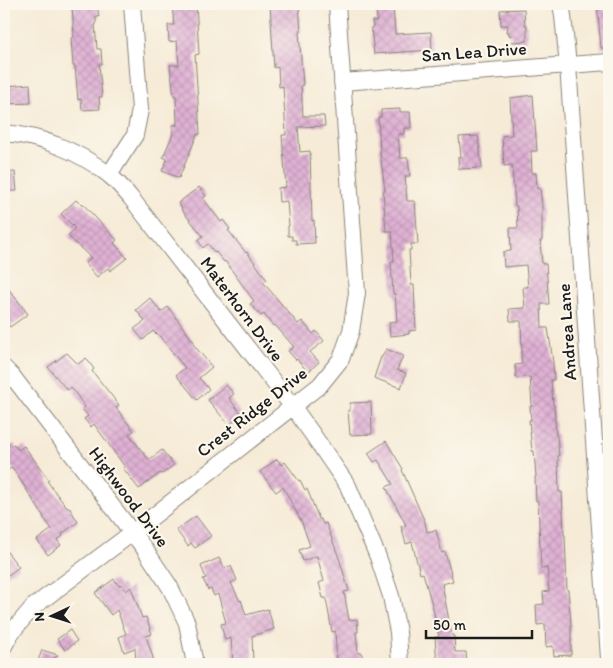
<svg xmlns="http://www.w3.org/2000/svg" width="613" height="668" font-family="Itim,sans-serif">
<defs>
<pattern id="building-cross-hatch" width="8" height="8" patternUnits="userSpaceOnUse" patternTransform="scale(1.25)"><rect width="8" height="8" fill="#dfb1d4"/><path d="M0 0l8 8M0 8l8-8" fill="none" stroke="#bf98b5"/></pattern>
</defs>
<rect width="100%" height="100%" fill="#fbf7ec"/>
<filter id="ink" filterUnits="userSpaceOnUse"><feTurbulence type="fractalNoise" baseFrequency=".02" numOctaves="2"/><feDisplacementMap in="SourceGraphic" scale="10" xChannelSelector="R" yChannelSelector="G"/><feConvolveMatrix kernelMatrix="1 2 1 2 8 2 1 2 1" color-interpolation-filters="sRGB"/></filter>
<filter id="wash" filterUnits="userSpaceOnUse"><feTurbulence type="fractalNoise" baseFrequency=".0096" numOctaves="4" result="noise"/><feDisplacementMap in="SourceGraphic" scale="20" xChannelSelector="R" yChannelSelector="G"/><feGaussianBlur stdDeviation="1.12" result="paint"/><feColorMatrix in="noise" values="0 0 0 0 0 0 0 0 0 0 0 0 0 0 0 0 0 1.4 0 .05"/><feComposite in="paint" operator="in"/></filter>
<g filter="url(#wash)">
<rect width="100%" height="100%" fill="#f6ebd7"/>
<g id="blocks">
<path fill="url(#building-cross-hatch)" d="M76 4H97L99 17H96V25H95L97 49H101L102 64H99L102 97H99L100 109 82 110 81 99 78 100 75 66H73L71 38 74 37 72 5Z
M172 4H196L199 54 195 55 200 134 197 135 179 178 162 171 167 159 163 157 173 134 172 125H177L176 96H174L170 65H179L177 41 169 42 168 25H174Z
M270 4H299L301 32H299L303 85H301L303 116H324L325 126 298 127 300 152 310 151 312 221 314 220 315 243 296 244V240H292V236H288V226H289L287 201 279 202 278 188 286 187 282 135H286L283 86 279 87 278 67 274 68Z
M376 4H393L395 34 431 32 432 50 374 54 371 28 373 27 372 21H377Z
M597 4H609V48H601Z
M524 9 525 25H527V41L512 42 511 35H509V32H507L508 25H501L500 10Z
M30 84 31 103 7 104 6 86Z
M533 95 537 151H531L532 173H536L537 189 540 188 542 206V241H540L542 264H546L549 304H541L542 328H548L553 362 554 380H551L553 405H554L556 436H557L559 456H558L559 492H562L564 535H565L567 590H568L571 623V655L554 656 553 646 546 647 545 624 537 625 536 605 544 604 543 592 549 591 547 568 541 569 538 501H536L535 477H536L534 451H532L529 420H531L530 406H532L530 377 516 378 515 365 522 364 521 352H522L521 321H510L509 309 525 308 523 287H528L526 265 504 267 503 252 511 251 510 228H518L517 206H515L512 165 504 166 502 136 512 135 510 98Z
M400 109V112H410L411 128H404V134H398L400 158H408L410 176H405L407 201H415L418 244H411V250H409L411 285H414L416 330 409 331V334L390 336 389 322 397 321 395 294H393L391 262H394L392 231H386L383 191H385L380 152 378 117H381V110Z
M478 136 482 168 459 169 458 157H461L459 137Z
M15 172 17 191H4V173Z
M199 187 206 196 203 198 221 222 223 220 230 229 228 230 246 253 247 252 267 280 263 282 298 324 302 321 313 334 316 331 324 341 310 352 319 362 308 372 297 359 296 360 288 351 294 347 275 325 273 326 264 314 261 316 250 304 254 301 225 261 224 262 216 252 215 253 208 244 203 248 198 240 203 236 181 209 182 208 178 203Z
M76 200 81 205 82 203 111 234 117 240 114 243 127 258 110 271 108 268 97 277 85 263 91 258 68 236 75 228 61 214Z
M4 283 28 314 10 327 4 318Z
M150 298 161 312 168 307 194 342 193 344 212 367 199 378 209 389 197 400 176 375 185 368 157 333 156 334 153 331 143 340 134 329 145 321 136 310Z
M386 349 403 356 397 370 406 373 401 388 374 378 381 357H382Z
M67 353 78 364 86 358 94 369 92 371 119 405 116 408 134 431 129 434 149 460 162 450 174 465 162 474 160 473 139 489 123 468 125 467 94 424 91 427 84 419 88 416 82 409 85 407 71 387 67 390 48 367Z
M226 385 234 394 229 398 242 415 229 425 208 400Z
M371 402 372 434 350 435 348 410H350V403Z
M4 436 11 446 14 444 18 450 24 446 49 480 47 481 67 508 69 507 78 522 62 534 63 536 57 540 61 545 48 555 37 540 52 529 43 517H44L12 467 4 474Z
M386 441 403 469 402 470 425 522 427 532 436 530 442 553 445 552 453 581 442 584 452 636H454L455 652H466L467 664H437L435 637H439L433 608 423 573 420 574 412 542 406 544 401 526 406 525 386 487 393 484 378 460 374 462 368 453Z
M277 459 281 465 285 462 299 481 300 480 305 490 307 489 319 519H321L323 524 326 523 339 558 349 591 344 592 349 620 357 619 358 632H356L358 653H362V664H337L335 631 332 632 326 598H323L319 583 324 581 317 556 303 561 299 550 310 546 302 523 283 487 276 492 260 472Z
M196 516 211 536 195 548 191 543 188 546 176 530Z
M4 548 19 567 4 578Z
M219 558 224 568 231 566 237 580 231 583 240 601 241 600 246 615 268 609 274 629 252 636 253 664H233L231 638 225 640 221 624 226 623 218 594 214 596 211 589 208 590 203 579 206 578 201 566Z
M114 579 119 586 122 584 126 591 131 587 142 618 146 617 152 634 146 636 155 664H136L135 648 124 652 119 637 126 634 117 610 111 615 95 593Z
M70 630 77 641 65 650 57 639Z
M42 650 58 655 46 664H37Z"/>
</g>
</g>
<g filter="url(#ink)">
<use href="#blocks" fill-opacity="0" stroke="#89847a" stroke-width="1"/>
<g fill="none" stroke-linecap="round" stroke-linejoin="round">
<g stroke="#89847a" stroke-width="18">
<path id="minor" d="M561 4 563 16 568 65 609 658
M342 82 609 62
M4 133C41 136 78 151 108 174 118 182 127 193 135 203L293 407 313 435 348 486 378 557 391 596 398 632 400 664
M109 175 135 135 140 110 132 4
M4 368 13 377 144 548 170 587 187 623 195 664
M4 646 11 633 33 607 132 533 320 385 341 359 351 331 357 293 337 4"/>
</g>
<use href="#minor" stroke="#fff" stroke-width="16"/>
</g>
</g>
<g text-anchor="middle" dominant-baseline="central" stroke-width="4.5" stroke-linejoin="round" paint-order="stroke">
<g font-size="18" fill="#1c1c1c" stroke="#fbf7ec">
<text transform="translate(474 52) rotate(-4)">San Lea Drive</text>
<text transform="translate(242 309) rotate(53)">Materhorn Drive</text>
<text transform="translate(567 332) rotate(-94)">Andrea Lane</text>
<text transform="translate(252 412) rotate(-38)">Crest Ridge Drive</text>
<text transform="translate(129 497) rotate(53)">Highwood Drive</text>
</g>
</g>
<rect width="613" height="668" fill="none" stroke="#fbf7ec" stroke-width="20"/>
<g transform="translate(52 616) rotate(266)" stroke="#fbf7ec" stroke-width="4" paint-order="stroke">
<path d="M0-4L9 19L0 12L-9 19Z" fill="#1c1c1c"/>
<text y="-8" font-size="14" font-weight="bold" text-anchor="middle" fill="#1c1c1c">N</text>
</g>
<path d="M426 630v8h106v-8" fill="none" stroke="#1c1c1c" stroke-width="2.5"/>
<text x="433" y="630" font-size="15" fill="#1c1c1c" stroke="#fbf7ec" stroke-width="4" paint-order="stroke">50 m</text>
</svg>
